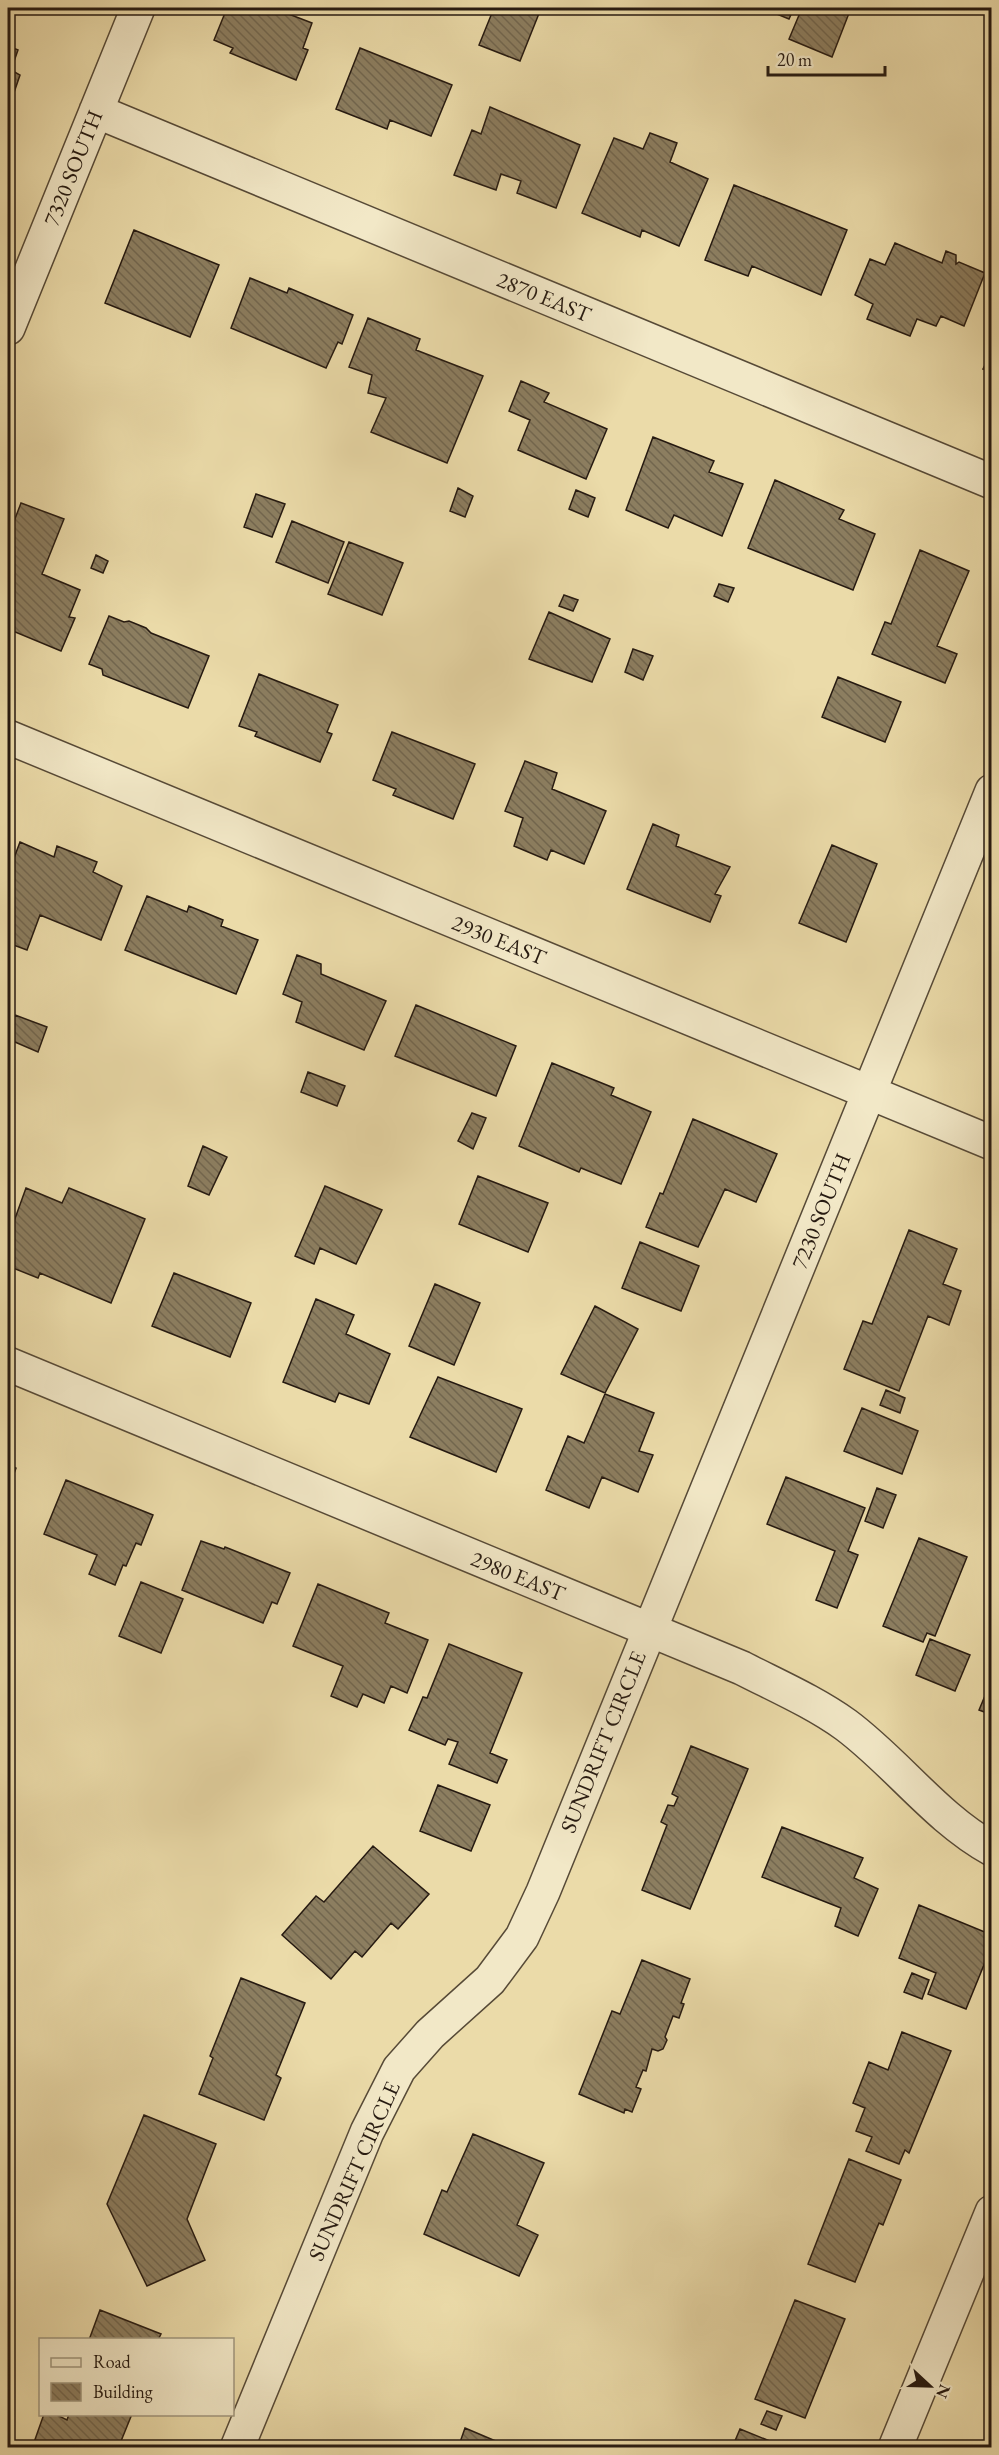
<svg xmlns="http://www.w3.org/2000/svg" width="999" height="2455" font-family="'EB Garamond',serif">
<defs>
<pattern id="building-back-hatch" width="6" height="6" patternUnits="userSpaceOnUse" patternTransform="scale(1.5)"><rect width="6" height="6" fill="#8c7e60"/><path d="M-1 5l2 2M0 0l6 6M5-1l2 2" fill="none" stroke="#72664e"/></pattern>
</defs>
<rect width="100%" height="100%" fill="#ebdba9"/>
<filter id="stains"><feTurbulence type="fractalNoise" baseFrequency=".00333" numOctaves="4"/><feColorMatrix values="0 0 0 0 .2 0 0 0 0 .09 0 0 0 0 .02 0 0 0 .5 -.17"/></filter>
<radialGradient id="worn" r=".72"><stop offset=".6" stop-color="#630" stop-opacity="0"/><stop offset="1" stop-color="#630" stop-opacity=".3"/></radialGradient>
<path fill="url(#building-back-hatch)" stroke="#261a11" stroke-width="1.5" d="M227 8H273L312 23 303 48 308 50 296 80 230 53 233 48 214 40Z
M494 8H531L540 11 520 61 479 45Z
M777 8H794L789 19 774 13Z
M802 8H851L832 57 789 39Z
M8 46 18 50 11 70 20 75 8 110Z
M360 48 452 85 431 136 390 120 387 129 336 109Z
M490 107 580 145 556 208 517 193 521 181 501 174 496 190 454 175 472 130 481 134Z
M650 133 677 143 670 162 708 179 679 246 642 230 640 237 582 213 614 138 643 149Z
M734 185 847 230 821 295 752 266 748 276 705 260Z
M134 230 219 265 190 337 105 303Z
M895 243 942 263 946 251 956 255V264L959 262 985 273 964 326 941 316 936 326 917 319 910 336 867 319 873 304 855 295 870 259 885 265Z
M250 278 287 293 289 288 353 315 342 344 338 342 326 368 231 328Z
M368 318 420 339 416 350 483 376 447 463 371 432 386 398 368 393 372 375 349 367Z
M992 350V372L983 369Z
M521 381 549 393 544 402 607 429 586 479 518 450 530 420 509 411Z
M653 437 714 461 709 472 743 484 722 536 674 515 668 528 626 510Z
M775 480 844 510 839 519 875 534 853 590 748 548Z
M458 488 473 496 465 517 450 511Z
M576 490 595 498 588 517 569 509Z
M256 494 285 504 272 537 244 527Z
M21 503 64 519 42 574 80 590 69 617 75 618 61 651 8 629V537Z
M292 521 344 542 328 583 276 562Z
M349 542 403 563 382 615 328 594Z
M920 550 969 571 937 646 957 654 945 683 872 654 885 622 891 624Z
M96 555 108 561 103 573 91 568Z
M719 584 734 588 728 602 714 596Z
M564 595 578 600 573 611 559 606Z
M549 612 610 639 592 682 529 659Z
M109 616 124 622 129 621 146 628 151 633 209 656 188 708 103 675 102 669 89 664Z
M633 649 653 656 643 680 625 672Z
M259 674 338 705 327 732 332 734 320 762 255 736 257 732 239 726Z
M838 677 901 702 885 742 822 717Z
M392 732 475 764 453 819 393 795 396 789 373 780Z
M525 761 557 773 552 789 606 811 584 864 551 850 547 860 514 846 523 818 505 811Z
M653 824 679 835 676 846 730 867 715 894 721 896 710 922 627 889Z
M20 842 54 857 57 846 97 862 93 872 122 886 101 940 40 915 27 950 8 943V919L13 905 8 902V874Z
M832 845 877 864 846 942 799 923Z
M147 896 187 912 189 906 223 920 221 926 258 940 236 994 125 950Z
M297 955 321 964V974L386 1001 364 1050 296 1022 302 1002 283 994Z
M416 1005 516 1046 496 1096 395 1056Z
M15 1015 47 1027 38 1052 8 1039Z
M552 1063 614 1088 611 1095 651 1112 621 1184 581 1168 579 1172 519 1146Z
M308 1072 345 1086 337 1106 301 1092Z
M472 1113 486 1118 473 1149 458 1141Z
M693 1119 777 1154 756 1202 725 1189 698 1247 646 1227 660 1193 663 1194Z
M203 1146 227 1157 209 1195 188 1186Z
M478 1176 548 1203 528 1252 459 1224Z
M325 1186 382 1210 356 1264 320 1248 314 1264 295 1256Z
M26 1188 62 1203 69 1188 145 1219 111 1303 40 1273 38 1278 8 1266V1238Z
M909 1230 957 1249 943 1284 961 1291 949 1325 928 1316 899 1391 844 1369 863 1321 872 1324Z
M640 1242 699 1266 681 1311 622 1288Z
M174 1273 251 1303 230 1357 152 1326Z
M435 1284 480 1303 454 1365 409 1346Z
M316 1299 354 1315 346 1334 390 1354 369 1404 339 1393 335 1402 283 1382Z
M595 1306 638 1329 605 1393 561 1374Z
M438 1377 522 1409 496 1472 410 1437Z
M886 1390 905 1398 900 1413 880 1405Z
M605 1394 654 1413 639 1451 653 1455 638 1492 602 1477 589 1508 546 1490 568 1436 584 1443Z
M862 1408 918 1431 902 1474 844 1451Z
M8 1464 16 1468 8 1490Z
M786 1477 865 1508 848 1551 858 1555 837 1608 816 1600 835 1551 767 1524Z
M66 1480 153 1515 141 1545 136 1543 126 1566 123 1565 115 1585 89 1574 97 1555 44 1534Z
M877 1488 896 1495 883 1528 865 1521Z
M919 1538 967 1557 935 1636 927 1633 923 1642 883 1626Z
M201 1541 224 1549 225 1547 290 1573 277 1604 272 1602 263 1623 182 1590Z
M141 1582 183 1599 161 1653 119 1636Z
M318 1584 389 1613 385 1623 428 1640 407 1693 391 1686 384 1703 363 1694 357 1707 331 1696 343 1666 293 1646Z
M930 1639 970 1655 955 1691 916 1675Z
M449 1644 522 1673 490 1753 507 1760 497 1783 449 1764 458 1742 448 1739 445 1745 409 1730 423 1697 427 1698Z
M992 1679V1715L979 1710Z
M691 1746 748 1769 690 1909 642 1890 667 1825 661 1822 668 1805 674 1806 678 1797 672 1794Z
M438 1785 490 1805 471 1851 420 1831Z
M782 1827 863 1858 854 1878 878 1889 858 1936 835 1926 841 1908 762 1877Z
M373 1846 429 1894 398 1929 391 1923 362 1957 355 1951 331 1979 282 1935 316 1896 324 1902Z
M919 1905 992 1935V1945L966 2009 928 1994 936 1973 899 1958Z
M642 1960 690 1979 681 2003 684 2004 679 2018 673 2016 665 2037 667 2040 663 2049 658 2051 652 2049 646 2071 643 2070 636 2087 641 2089 632 2112 625 2109 624 2113 579 2094 612 2011 620 2014Z
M912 1973 929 1980 922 1999 904 1992Z
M241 1978 305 2003 276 2075 281 2078 264 2120 199 2094 213 2058 210 2056Z
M902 2032 951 2051 909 2153 905 2150 899 2164 866 2151 872 2137 856 2131 865 2108 853 2103 869 2062 888 2070Z
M144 2115 216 2144 187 2219 205 2260 147 2286 107 2204Z
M473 2134 544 2163 517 2225 538 2235 519 2276 424 2234 442 2190 447 2192Z
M849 2159 901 2180 883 2225 879 2223 855 2282 808 2264Z
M795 2300 845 2319 805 2418 755 2399Z
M100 2310 161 2334 158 2340H89Z
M767 2411 782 2416 776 2430 761 2424Z
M44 2414H55L67 2420 69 2414H132L119 2446 114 2444 113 2448H32Z
M465 2428 512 2448H458Z
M740 2429 787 2448H732Z"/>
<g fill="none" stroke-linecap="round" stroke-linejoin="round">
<g stroke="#574a37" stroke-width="36">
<path id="minor" d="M96 111 992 482
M8 328 138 8
M8 737 992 1143
M8 1364 742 1668C777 1686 814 1702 846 1725 897 1763 936 1818 992 1849
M237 2448 367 2132 399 2069 430 2034 490 1980 522 1937 543 1892 992 791
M895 2448 992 2212"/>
</g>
<use href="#minor" stroke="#f2e8c7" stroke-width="33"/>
</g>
<g text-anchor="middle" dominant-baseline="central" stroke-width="4.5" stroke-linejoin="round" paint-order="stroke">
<g font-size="22" fill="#261a11" stroke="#f2e8c7">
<text transform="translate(73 168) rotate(-68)">7320 SOUTH</text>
<text transform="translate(544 297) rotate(22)">2870 EAST</text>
<text transform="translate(499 940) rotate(22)">2930 EAST</text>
<text transform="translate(821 1211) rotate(-68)">7230 SOUTH</text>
<text transform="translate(518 1576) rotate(22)">2980 EAST</text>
<text transform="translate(603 1742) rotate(-68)">SUNDRIFT CIRCLE</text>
<text transform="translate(354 2171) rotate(-66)">SUNDRIFT CIRCLE</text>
</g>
</g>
<rect width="999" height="2455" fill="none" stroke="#ebdba9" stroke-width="30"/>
<rect x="9" y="9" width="981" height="2437" fill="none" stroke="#261a11" stroke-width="3"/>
<rect x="15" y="15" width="969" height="2425" fill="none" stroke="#261a11" stroke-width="1.5"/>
<rect x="39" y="2338" width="195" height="78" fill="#f2e8c7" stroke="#a0967e" stroke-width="1.5"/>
<rect x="51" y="2358" width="30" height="9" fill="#f2e8c7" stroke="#a0967e" stroke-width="1.5"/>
<text x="93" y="2368" font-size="18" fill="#261a11">Road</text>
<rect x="51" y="2383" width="30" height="18" fill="url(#building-back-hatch)" stroke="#a0967e" stroke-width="1.5"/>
<text x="93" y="2398" font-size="18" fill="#261a11">Building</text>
<g transform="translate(930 2386) rotate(112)" stroke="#f2e8c7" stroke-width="4.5" paint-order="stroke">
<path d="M0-4.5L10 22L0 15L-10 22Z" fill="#261a11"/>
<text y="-9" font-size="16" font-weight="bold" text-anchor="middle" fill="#261a11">N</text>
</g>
<path d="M768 66v9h117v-9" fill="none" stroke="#261a11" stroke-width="3"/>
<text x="777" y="66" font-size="18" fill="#261a11" stroke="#f2e8c7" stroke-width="4.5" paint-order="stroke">20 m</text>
<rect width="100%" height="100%" filter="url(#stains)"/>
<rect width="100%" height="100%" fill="url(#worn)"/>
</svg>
